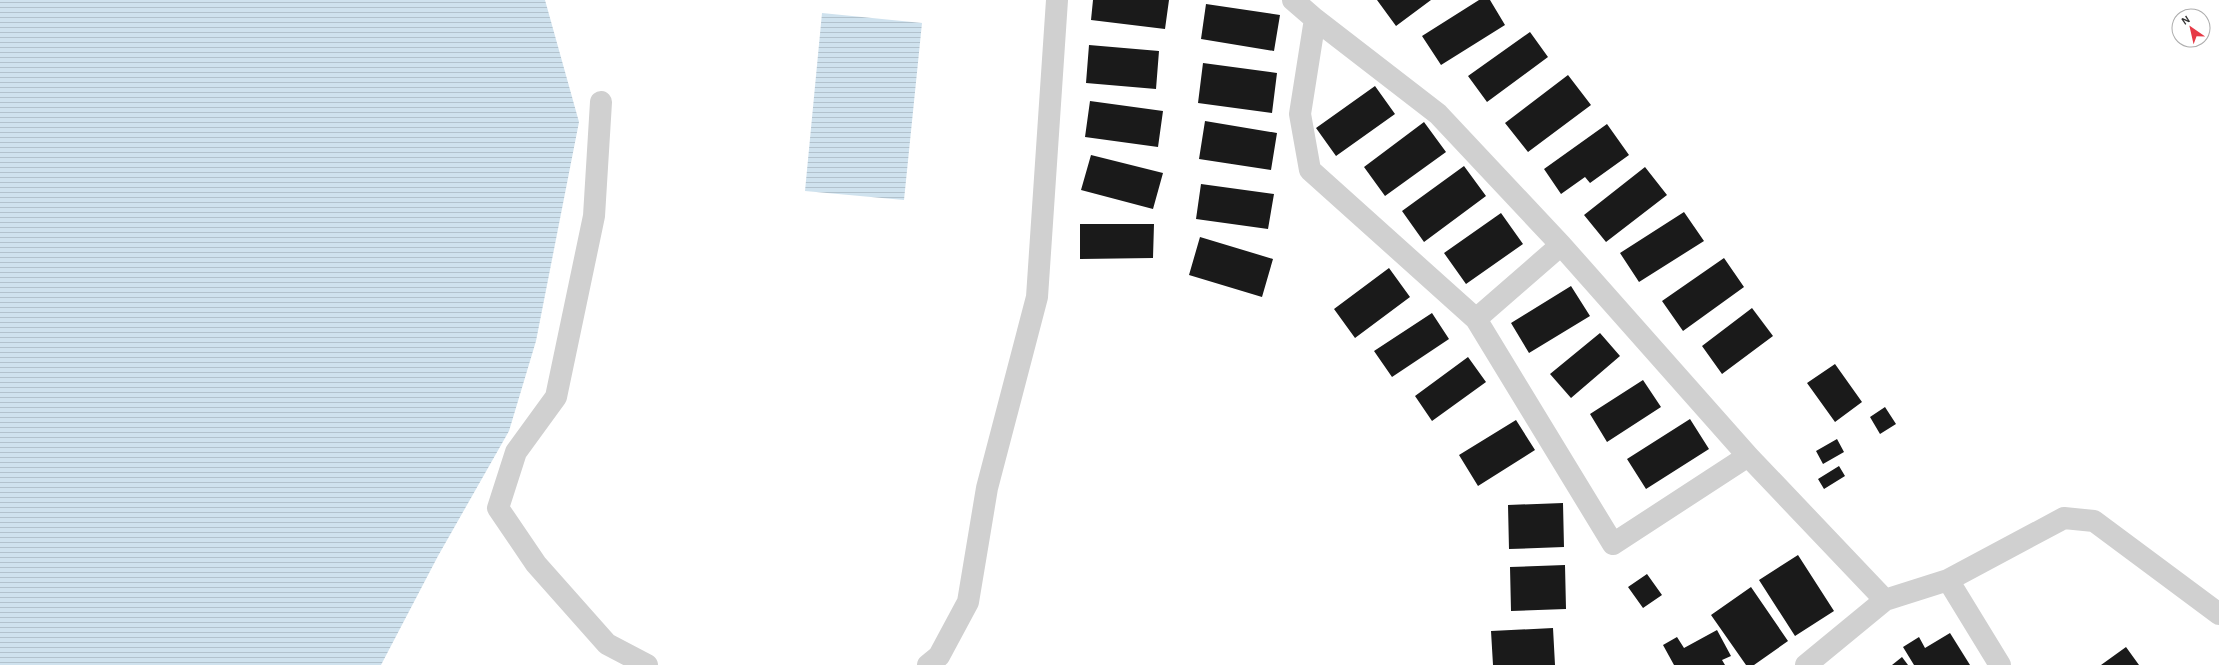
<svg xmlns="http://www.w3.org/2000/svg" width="2219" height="665" font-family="'Alegreya Sans',sans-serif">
<defs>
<pattern id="water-rules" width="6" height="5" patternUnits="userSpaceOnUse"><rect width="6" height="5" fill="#cfe2ee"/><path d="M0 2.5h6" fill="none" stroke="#b2c2cd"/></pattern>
</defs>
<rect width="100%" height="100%" fill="#fff"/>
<path fill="url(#water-rules)" d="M0 0H545L579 122 536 341 509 431 438 556 381 665H0Z
M822 13 922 23 904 200 805 191Z"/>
<path fill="#1a1a1a" d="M1093 0H1169L1165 29 1091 20Z
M1377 0H1431L1396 26Z
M1479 0H1490L1505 25 1441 65 1422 36Z
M1206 4 1280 15 1274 51 1201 39Z
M1530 32 1548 57 1487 102 1468 76Z
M1089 45 1159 51 1156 89 1086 83Z
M1203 63 1277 73 1272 113 1198 103Z
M1568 75 1591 105 1528 152 1505 123Z
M1375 86 1395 114 1336 156 1316 128Z
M1090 101 1163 111 1158 147 1085 137Z
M1205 121 1277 133 1271 170 1199 159Z
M1424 122 1446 152 1385 196 1364 167Z
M1607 124 1629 155 1590 183 1585 177 1561 194 1544 169Z
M1091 155 1163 173 1153 209 1081 190Z
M1464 166 1486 196 1424 242 1402 211Z
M1645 167 1667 195 1606 242 1584 215Z
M1201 184 1274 194 1268 229 1196 219Z
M1684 212 1704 241 1639 282 1620 253Z
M1501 213 1523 244 1466 284 1444 253Z
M1080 224H1154L1153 258 1080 259Z
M1200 237 1273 259 1262 297 1189 275Z
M1724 258 1744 287 1683 331 1662 301Z
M1389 268 1410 297 1355 338 1334 309Z
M1571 286 1590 316 1529 353 1511 323Z
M1752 308 1773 336 1722 374 1702 346Z
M1432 313 1449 339 1392 377 1374 351Z
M1600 333 1620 356 1571 398 1550 374Z
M1468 357 1486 382 1432 421 1415 396Z
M1835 364 1862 402 1835 422 1807 383Z
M1643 380 1661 407 1607 442 1590 414Z
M1885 407 1896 424 1880 434 1870 417Z
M1690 419 1709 449 1646 489 1627 459Z
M1516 420 1535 450 1478 486 1459 455Z
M1837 439 1844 452 1823 464 1816 451Z
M1839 466 1845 476 1824 489 1818 479Z
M1563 503 1564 547 1509 549 1508 505Z
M1798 555 1834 611 1795 636 1759 580Z
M1565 565 1566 609 1511 611 1510 567Z
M1647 574 1662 595 1643 608 1628 587Z
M1751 587 1788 641 1754 665H1746L1711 615Z
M1553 628 1555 665H1493L1491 631Z
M1717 630 1731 656 1722 660 1725 665H1674L1663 645 1677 637 1684 648Z
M1950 633 1970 665H1914L1903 647 1919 637 1925 648Z
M2126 647 2139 665H2101Z
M1902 657 1908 665H1892Z"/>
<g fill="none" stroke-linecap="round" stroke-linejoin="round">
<path stroke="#d0d0d0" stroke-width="22" d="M1293 0 1315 19 1438 114 1561 245 1748 456 1885 600
M1315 19 1300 114 1310 170 1476 319 1613 544 1748 456
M601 102 594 216 556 397 516 452 498 508 536 564 607 644 647 665
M1476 319 1561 245
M1948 580 2000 665
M928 665 939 656 968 602 987 488 1037 297 1057 0
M1806 665 1885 600 1948 580 2064 518 2094 521 2219 614"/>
</g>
<g transform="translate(2191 28) rotate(326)"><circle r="19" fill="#ffffff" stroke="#adadad"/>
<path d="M0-3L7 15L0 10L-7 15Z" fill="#e63946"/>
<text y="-6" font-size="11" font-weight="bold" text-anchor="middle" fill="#333333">N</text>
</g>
</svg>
